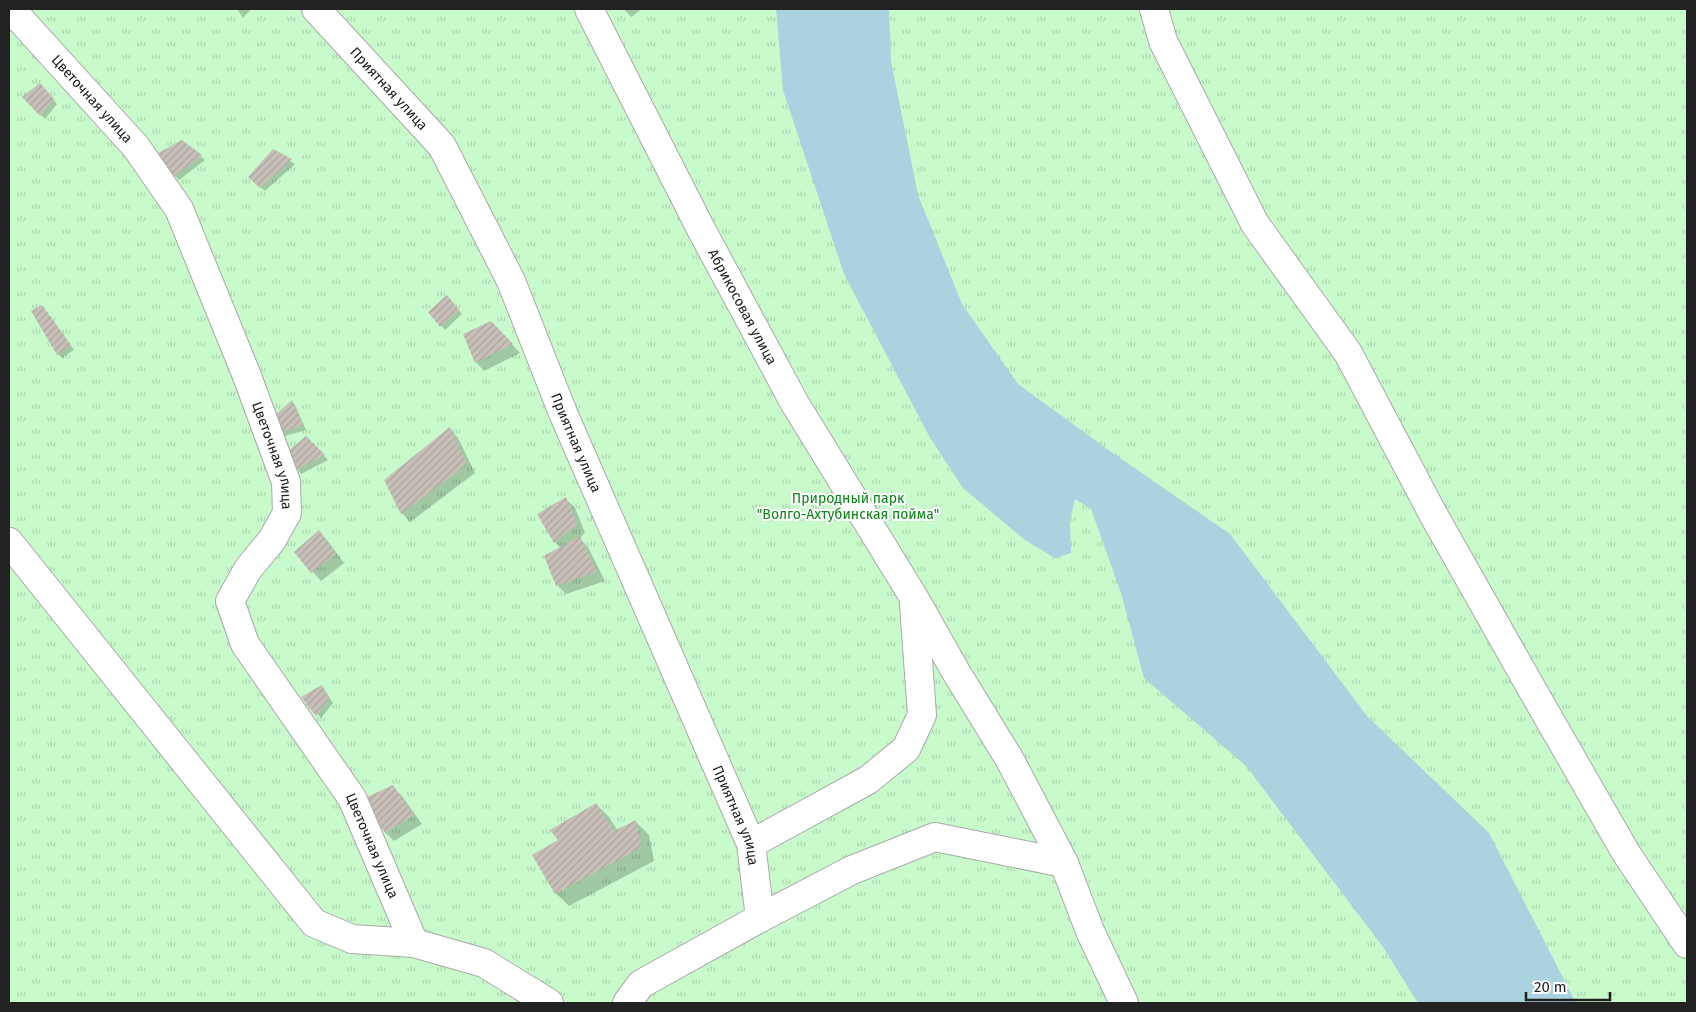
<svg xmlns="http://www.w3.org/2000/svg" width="1696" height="1012" font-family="'Fira Sans',sans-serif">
<defs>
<pattern id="park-tufts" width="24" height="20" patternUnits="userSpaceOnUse" patternTransform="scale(1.25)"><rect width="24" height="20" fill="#c8facc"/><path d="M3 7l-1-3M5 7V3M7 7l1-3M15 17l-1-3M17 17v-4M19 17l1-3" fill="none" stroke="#acd6af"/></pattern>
<pattern id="building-hatch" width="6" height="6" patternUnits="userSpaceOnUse" patternTransform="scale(1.25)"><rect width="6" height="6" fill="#c7bfb8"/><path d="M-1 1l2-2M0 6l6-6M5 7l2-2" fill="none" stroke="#aba49e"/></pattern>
</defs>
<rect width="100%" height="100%" fill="#f2efe9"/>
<path fill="url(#park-tufts)" d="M9 9H1687V1003H9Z"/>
<path fill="#aad3df" d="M776 9H889L891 61 918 195 962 304 1018 384 1110 451 1230 534 1367 716 1489 833 1576 1003H1418L1383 947 1246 766 1144 678 1121 593 1091 509 1075 499 1070 520 1071 553 1055 558 1025 540 963 488 929 436 844 274 783 90Z"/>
<path fill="#0003" d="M237 9H251L243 18Z
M624 9H642L631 17Z
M44 89 57 104 45 119 24 97Z
M182 141 205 160 179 180 157 156Z
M273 151 295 164 265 191 253 181Z
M451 301 462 314 445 330 430 312Z
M46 311 74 350 62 358 58 354Z
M491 322 520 353 484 371 476 362Z
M292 402 295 405 306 430 285 436 281 432Z
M450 429 458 438 475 473 410 522 402 513Z
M306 438 328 460 301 474 288 454Z
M566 499 575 508 585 533 579 538 588 547 605 581 566 594 557 585 561 548 555 542Z
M319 531 327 540 344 563 321 581 296 553Z
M322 686 333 703 321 718 303 697Z
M393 787 402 796 422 824 394 841 386 833Z
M596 804 609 817 618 831 636 822 649 835 654 861 569 906 556 893 560 841Z"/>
<path fill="url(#building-hatch)" d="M40 83 54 99 40 116 22 97Z
M182 140 202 155 174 177 155 155Z
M273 149 292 159 260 188 248 177Z
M447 295 459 310 440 327 428 312Z
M42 305 71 345 57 355 31 311Z
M491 321 513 344 475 363 463 334Z
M292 400 303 426 280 432 272 418Z
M450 427 467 464 401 514 384 480Z
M306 436 325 455 296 470 286 453Z
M566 497 577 524 554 543 537 514Z
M319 530 336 554 311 573 294 552Z
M580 536 597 572 556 586 544 556Z
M322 685 329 698 316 716 301 697Z
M393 785 414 815 385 833 361 800Z
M596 803 614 831 636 820 641 848 555 894 532 855 558 840 550 830Z"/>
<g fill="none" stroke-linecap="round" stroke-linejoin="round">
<g stroke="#a9a9a9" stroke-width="30">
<g id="minor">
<path id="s1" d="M11 9 136 147 179 209 247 376 286 482 287 513 272 540 248 569 230 601 245 644 352 798 414 943"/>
<path id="s2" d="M316 9 442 146 511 281 563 413 751 844 760 918"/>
<path id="s3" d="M589 9 701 229 794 402 913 596 956 672 1010 760 1064 863 1090 931 1124 1003"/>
<path d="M1154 9 1163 41 1255 224 1348 353 1433 514 1533 691 1626 853 1687 944"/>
<path d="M9 542 314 923 352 939 414 943 484 963 549 1003"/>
<path d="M751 844 868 780 906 749 922 715 914 605"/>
<path d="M627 1003 641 984 760 918 852 870 935 837 1064 863"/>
</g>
</g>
<use href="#minor" stroke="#fff" stroke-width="28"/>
</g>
<g text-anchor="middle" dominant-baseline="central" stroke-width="4" stroke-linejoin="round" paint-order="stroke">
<g font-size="14" fill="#222" stroke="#fff">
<text stroke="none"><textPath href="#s2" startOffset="108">Приятная улица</textPath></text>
<text stroke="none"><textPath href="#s1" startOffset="121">Цветочная улица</textPath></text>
<text stroke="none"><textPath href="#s3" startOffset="335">Абрикосовая улица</textPath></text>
<text stroke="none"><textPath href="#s2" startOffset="512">Приятная улица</textPath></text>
<text stroke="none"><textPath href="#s1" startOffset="526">Цветочная улица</textPath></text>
<text stroke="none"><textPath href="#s2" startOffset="918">Приятная улица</textPath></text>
<text stroke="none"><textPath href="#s1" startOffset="976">Цветочная улица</textPath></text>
</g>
<g font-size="14" fill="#0c8416" stroke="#fff">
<text x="848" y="498">Природный парк<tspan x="848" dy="16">"Волго-Ахтубинская пойма"</tspan></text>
</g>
</g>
<rect width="1696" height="1012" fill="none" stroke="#222222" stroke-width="20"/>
<path d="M1526 992v8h84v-8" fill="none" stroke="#222222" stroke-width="2.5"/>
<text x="1534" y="992" font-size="15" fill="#222222" stroke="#ffffff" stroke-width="4" paint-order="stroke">20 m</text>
</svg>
